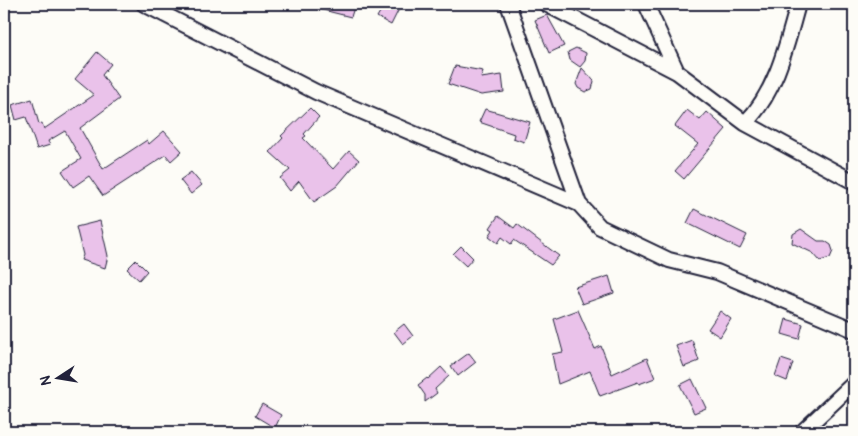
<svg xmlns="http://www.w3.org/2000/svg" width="858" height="436" font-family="Pangolin,sans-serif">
<rect width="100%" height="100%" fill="#fdfcf7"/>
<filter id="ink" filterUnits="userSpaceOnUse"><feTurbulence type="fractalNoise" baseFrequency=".02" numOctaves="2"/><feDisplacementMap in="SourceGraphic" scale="10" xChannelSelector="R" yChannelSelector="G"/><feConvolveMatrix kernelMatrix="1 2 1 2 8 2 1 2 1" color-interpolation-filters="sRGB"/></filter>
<g filter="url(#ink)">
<path fill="#eac2ea" stroke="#22223b" d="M315 4H355L351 17 315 8Z
M385 4 399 9 391 25 377 17Z
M547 15 564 46 549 53 535 20Z
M576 48 586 53 585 61 580 67 570 60 568 52Z
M97 52 111 64 102 75 119 99 80 128 103 169 147 140 149 144 164 131 182 151 171 161 166 155 103 196 89 176 73 187 62 171 81 159 65 131 48 141 50 145 37 149 26 117 16 120 12 105 32 99 39 124 42 123 44 129 94 95 75 79Z
M455 66 483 71 481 78 502 75 504 92 481 95 448 84Z
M582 68 594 81 592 89 585 92 578 88 576 84Z
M310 108 319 117 304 134 306 136 303 138 333 169 349 151 359 160 337 186 314 202 299 181 290 191 280 178 290 170 270 152 283 138 281 136Z
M485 109 530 122 524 142 513 138 514 134 479 122Z
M687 110 700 120 707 112 726 129 684 179 675 171 698 144 675 126Z
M191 172 202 185 191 194 180 180Z
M694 209 747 235 740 249 687 223Z
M498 216 514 228 517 224 559 256 551 265 514 240 511 244 502 237 498 243 489 236 493 230 490 228Z
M100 221 108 256 105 268 81 260 83 255 76 227Z
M801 229 818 241H825L831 245 833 251 830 258 820 261 813 253 792 243 793 234Z
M461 246 473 258 466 266 453 254Z
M136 260 147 271 139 280 127 269Z
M609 276 614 293 582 304 575 287Z
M578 310 595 349 601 346 612 374 647 358 655 378 639 384 638 382 600 396 590 371 558 384 552 354 563 352 554 319Z
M720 311 731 319 720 337 708 329Z
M786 319 803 324 799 339 782 334Z
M404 324 413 336 403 344 394 332Z
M692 340 699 361 684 367 676 346Z
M469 353 476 362 458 376 451 366Z
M781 359 793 363 787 381 775 376Z
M441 367 449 376 435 389 437 393 425 402V395L418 385 427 378 428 379Z
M692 379 706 408 694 413 680 385Z
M262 404 281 415 275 428 255 416Z"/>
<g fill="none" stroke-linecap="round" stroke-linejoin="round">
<g stroke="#22223b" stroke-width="18">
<path id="minor" d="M144 4 316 92 579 204 600 227 669 260 717 272 854 330
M508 4 579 204
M546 4 677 72 745 123 854 182
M646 4 677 72
M745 123C776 93 787 44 798 4
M802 432 854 383"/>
</g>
<path stroke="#22223b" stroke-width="2.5" stroke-dasharray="5 4" stroke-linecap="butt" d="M776 432H778"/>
<use href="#minor" stroke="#fdfcf7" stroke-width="14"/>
</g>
</g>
<rect width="858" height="436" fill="none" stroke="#fdfcf7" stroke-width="20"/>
<rect x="10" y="10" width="838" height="416" fill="none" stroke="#22223b" stroke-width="2" filter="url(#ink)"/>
<g transform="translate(58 378) rotate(258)" stroke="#fdfcf7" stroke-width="4" paint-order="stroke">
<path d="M0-4L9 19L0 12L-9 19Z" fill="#22223b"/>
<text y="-8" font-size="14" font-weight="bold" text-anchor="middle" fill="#22223b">N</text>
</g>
</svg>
